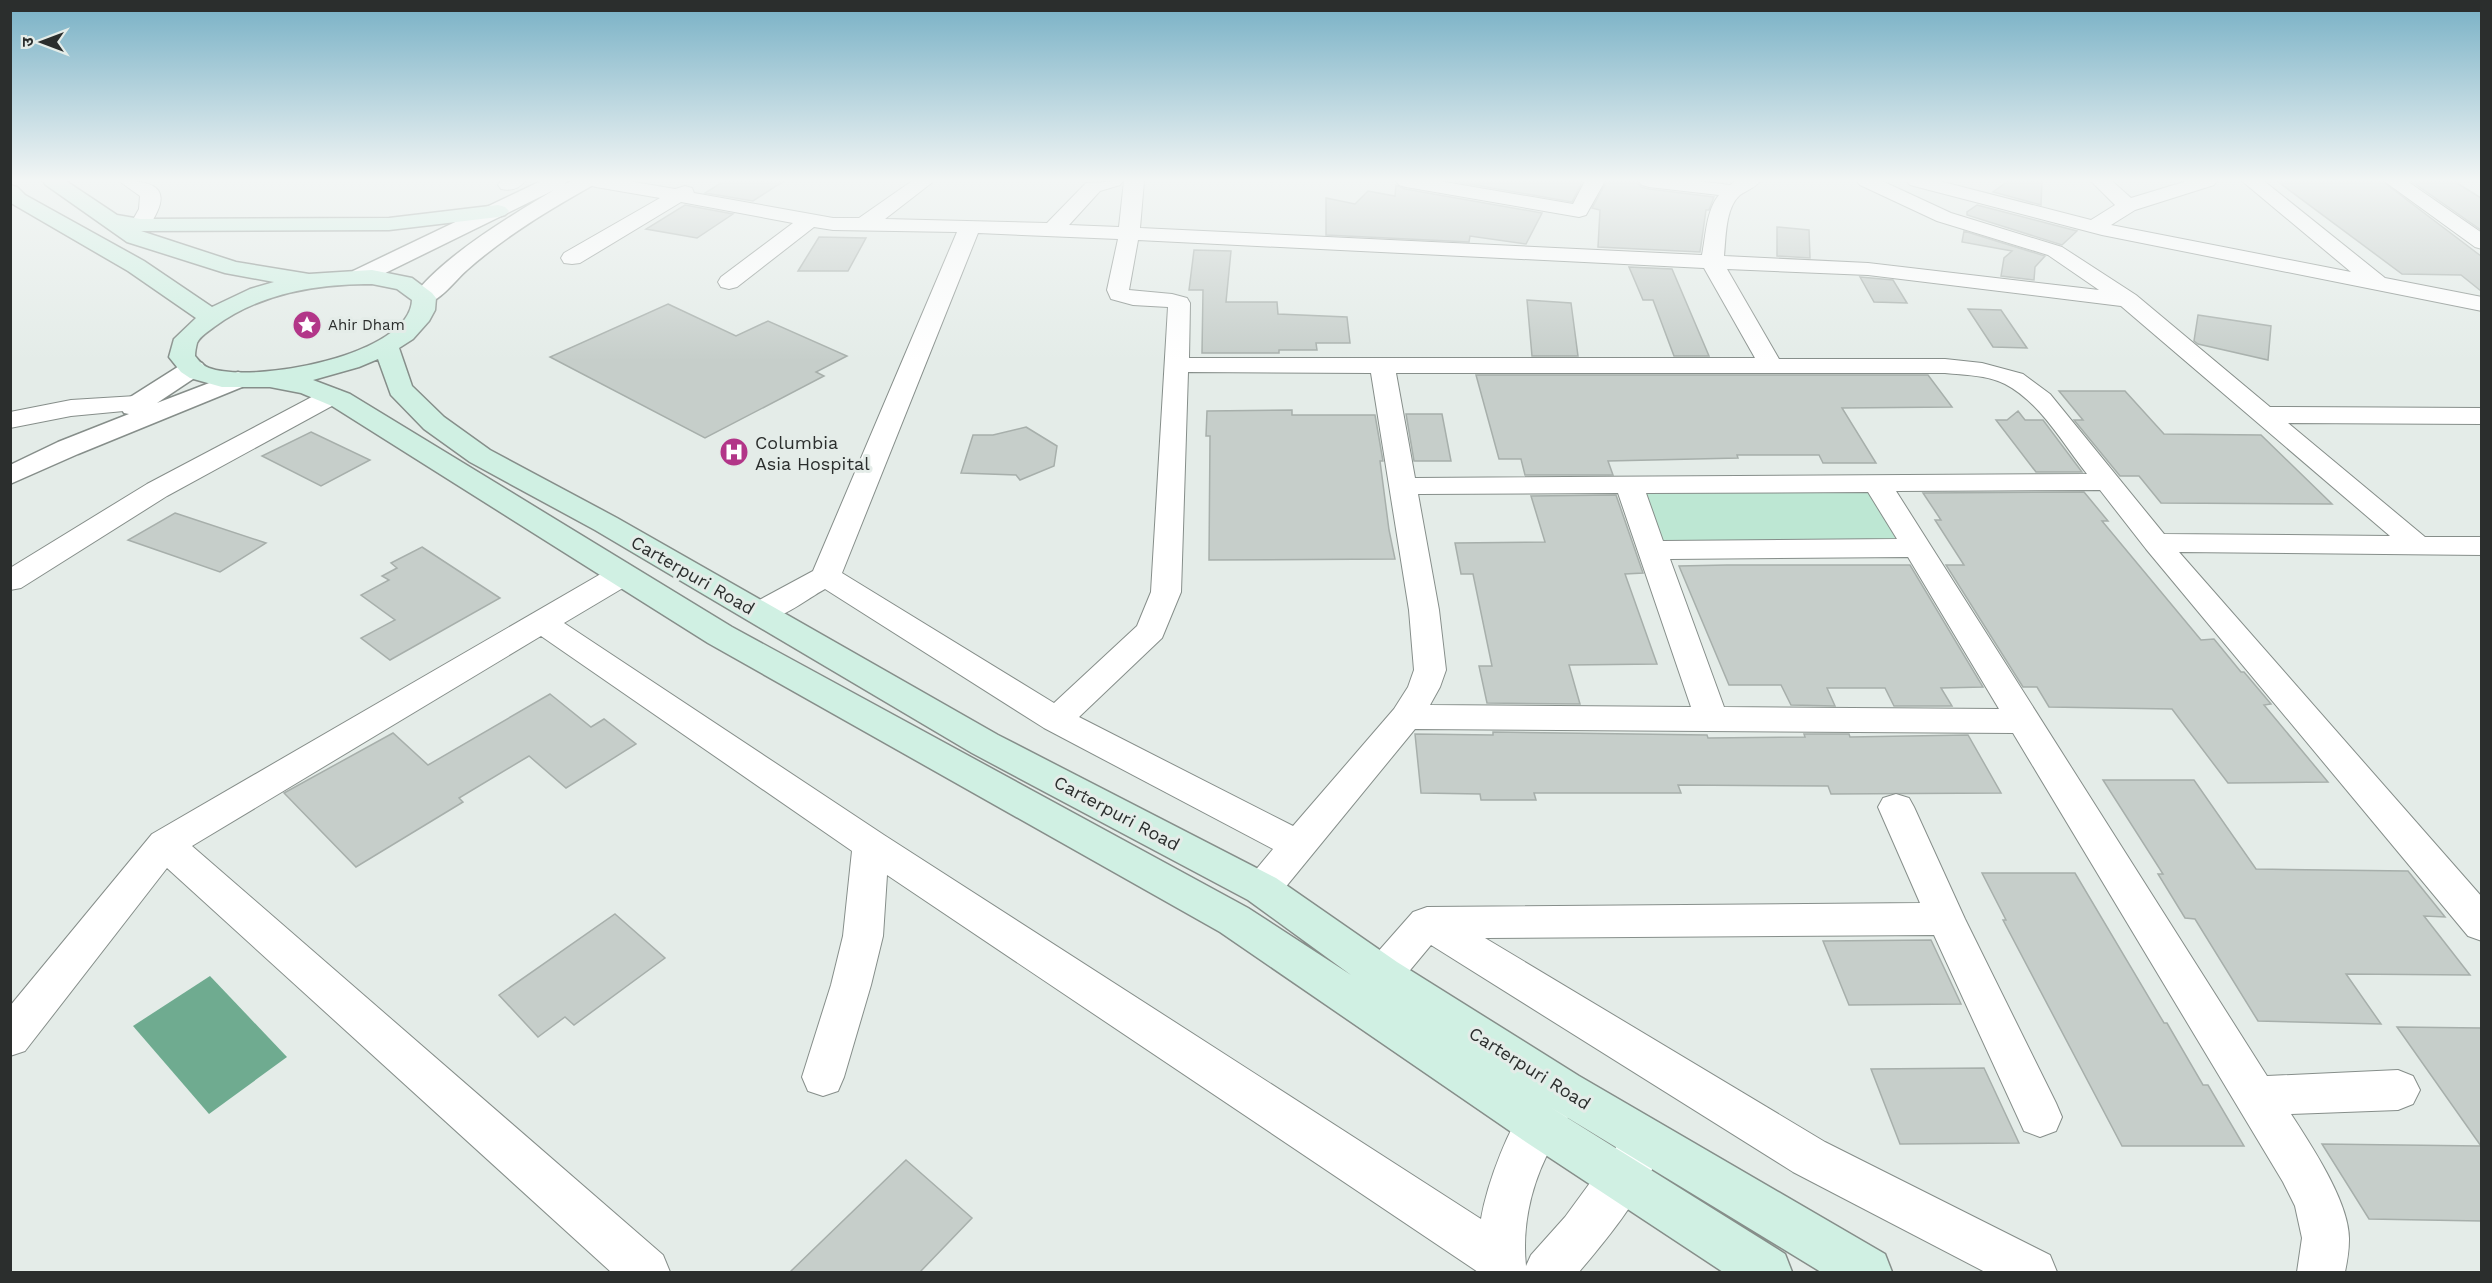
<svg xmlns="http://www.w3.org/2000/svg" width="2492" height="1283" font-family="'Work Sans','Noto Sans Devanagari',sans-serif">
<rect width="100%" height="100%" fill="#e4ece8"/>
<path fill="#bde7d3" d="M1645 492H1868L1897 540H1663Z"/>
<path fill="#6fab90" d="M210 976 287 1057 209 1114 133 1026Z"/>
<path fill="#c6ceca" stroke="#a7afab" stroke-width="1.5" d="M724 181H784L753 201 705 193Z
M1452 181H1583L1572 202Z
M1607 181H1637L1641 187 1649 189 1714 197 1709 210H1706L1700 252 1598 247 1600 210 1592 208Z
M2008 181H2042L2041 205 1993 192Z
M2277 181H2382L2481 256V291L2461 275 2402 274Z
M2411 181H2454L2481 198V230Z
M1396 185 1405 189 1542 213 1526 244 1470 236 1469 242 1326 235V198L1355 204 1368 191 1395 196Z
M685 205 733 214 697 238 646 229Z
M1977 205 2077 231 2062 245 1967 215V212Z
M1777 227 1809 230 1810 258 1777 256Z
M1964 231 2045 256 2035 267 2034 280 2001 276 2004 258 2012 251 1962 242Z
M819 237 866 238 848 271H798Z
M1194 250 1231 251 1226 302H1277L1278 314 1347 317 1350 343H1316L1317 350H1279V353H1202L1203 290H1189Z
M1629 267 1672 269 1709 356H1674L1653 300H1643Z
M1860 277 1893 280 1907 303 1874 302Z
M1527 300 1571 303 1578 356H1532Z
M668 304 736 336 768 321 847 356 816 372 824 376 705 438 550 357Z
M1968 309 2001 310 2027 348 1993 347Z
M2198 315 2271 326 2268 360 2198 344 2194 341Z
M1476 375H1928L1952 407 1842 408 1876 463H1823L1819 455H1737L1738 458 1608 461 1613 475H1525L1521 459H1499Z
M2059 391H2125L2164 434 2261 435 2332 504 2161 503 2139 476H2120L2074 420H2083Z
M1292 410V415H1375L1383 461H1380L1389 530 1395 559 1209 560 1210 436H1206L1207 411Z
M2018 411 2025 420H2043L2082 472H2036L1996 420H2007Z
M1406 414H1442L1451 461H1414Z
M1026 427 1057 446 1054 466 1020 480 1016 475 961 473 973 435H993Z
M311 432 370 460 321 486 262 456Z
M2084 492 2108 521H2102L2201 640 2214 639 2241 672H2244L2271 704 2264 705 2328 782 2228 783 2172 709 2049 707 2037 687H2023L1946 565H1964L1935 520H1941L1923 493Z
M1616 495 1643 573 1625 574 1657 664 1569 665 1580 704 1487 703 1479 666H1492L1473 574H1461L1455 543 1545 542 1531 496Z
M175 513 266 543 220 572 128 540Z
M422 547 500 598 390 660 361 638 395 620 361 595 389 580 382 576 397 568 391 563Z
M1727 565H1910L1983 687 1941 688 1952 706H1894L1885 688H1827L1835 706 1791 705 1781 685H1729L1679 566Z
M550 694 591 727 604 719 636 744 566 788 529 756 459 798 463 802 356 867 284 793 393 733 428 765Z
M1493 732 1707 735 1708 738 1805 737 1804 734H1849L1850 737 1968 735 2001 793 1831 794 1828 786 1678 785 1681 793H1534L1536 800H1481L1480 794 1421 793 1415 734 1493 735Z
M2103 780H2194L2256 869 2408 871 2445 917 2424 916 2470 975 2346 974 2381 1024 2258 1021 2195 919 2185 918 2158 874H2163Z
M1982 873H2075L2164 1023H2167L2203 1085H2208L2244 1146H2122L2003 920H2006Z
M615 914 665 958 574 1025 565 1017 538 1037 499 995Z
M1931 940 1961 1004 1849 1005 1823 941Z
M2397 1027 2481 1028V1221L2369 1219 2322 1144 2481 1146Z
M1984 1068 2019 1143 1900 1144 1871 1069Z
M906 1160 972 1218 920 1272H790Z"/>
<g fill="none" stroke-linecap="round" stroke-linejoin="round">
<g stroke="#868e8a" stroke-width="2">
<path id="minor" d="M119 181C161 180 173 192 147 229L140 231 133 229 130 225 139 209 140 196Z
M501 181H525C519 189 511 191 501 189L498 185Z
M586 181H628L675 189 685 186 692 188 694 193 833 218H859L912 181H934L885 219 1047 223 1086 183 1123 181 1120 185 1100 191 1069 225 1119 227 1124 181H1144L1140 228 1702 255C1706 235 1706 211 1719 195L1649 187 1642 185 1639 181H1697L1730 185 1736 181H1760C1755 188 1747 190 1740 195 1725 208 1726 238 1724 256L1868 263 2099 290 2048 255 1937 221 1860 185 1857 181H1882L1951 213 2062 247 2136 295 2270 407 2482 408V424L2288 423 2425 537H2482V555L2179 552 2482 897V941L2468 936 2146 549 2100 490 1896 491 2267 1076 2398 1070 2413 1076 2420 1090 2413 1104 2398 1110 2291 1114C2311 1145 2350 1203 2349 1240 2349 1251 2347 1262 2345 1272H2297L2302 1238 2295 1206 2283 1182 2013 733 1415 729 1275 900 1262 904 1249 900 1243 889 1249 878 1273 849 1044 728 825 589C803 601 774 627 748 620L744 613 748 606 813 571 957 232 833 230 814 227 737 287 729 289 721 287 718 282 721 277 793 223 681 202 580 263 572 264 564 263 561 258 564 253 660 198 596 187 589 185ZM978 233 1118 239 1107 290 1111 299 1133 305 1168 307 1151 592 1137 626 1054 703 842 573ZM1138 240 1704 268 1755 358H1189L1190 303 1187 298 1172 294 1129 290ZM1727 269 1868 275 2121 306 2390 536 2164 534 2050 394 2023 374 1982 363 1945 359H1779ZM1188 372 1371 373 1409 610 1414 670 1408 687 1394 709 1293 826 1079 717 1162 638 1181 592ZM1396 373H1945C1964 375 1987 375 2005 384 2040 402 2063 444 2087 474L1415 478ZM1868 492 1897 539 1663 541 1646 493ZM1618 493 1691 707 1430 705 1440 687 1446 670 1439 610 1418 494ZM1908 557 1999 709 1724 707 1670 559Z
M1396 181H1439L1573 204 1585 181H1605L1586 215 1579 217 1406 187 1399 185Z
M1907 181H1939L2091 220 2115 205 2091 181H2112L2131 198 2187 181H2217L2214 185 2135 210 2111 225 2351 272 2242 181H2264L2385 278 2482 297V311L2102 235 1910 185Z
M2384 181H2407L2482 233V249L2475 247Z
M332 388 341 391 345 396 341 401 167 496 21 588 10 590V568L147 484 323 391Z
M136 396 145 399 149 404 145 409 71 416 10 428V412L71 400Z
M622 566 633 568 637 575 633 582 564 623 884 835 1481 1219C1487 1184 1510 1120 1534 1095 1538 1091 1546 1089 1551 1087L1566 1093 1573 1107C1565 1124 1555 1140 1546 1157 1530 1190 1522 1229 1526 1266L1531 1255 1565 1217 1617 1146 1633 1140 1649 1146 1656 1161C1638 1201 1607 1239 1579 1272H1478L887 875 883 936 871 985 844 1077 838 1091 823 1096 808 1091 802 1077 831 985 843 936 852 851 541 636 192 846 663 1255 670 1272H611L167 868 25 1051 10 1056V1006L152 834 611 568Z
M1896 794 1909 798 1914 807 1965 919 2056 1103 2062 1117 2056 1131 2040 1137 2024 1131 1934 935 1485 938 1825 1142 2050 1255 2057 1272H1985L1793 1172 1431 945 1396 987 1382 992 1368 987 1362 975 1368 963 1413 912 1427 907 1920 903 1878 807 1883 798Z"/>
</g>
<g stroke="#868e8a" stroke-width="3">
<path id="tertiary" d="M541 181H567L565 184 571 181H596L593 185C549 210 505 236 467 270 452 283 437 308 416 303L412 298C440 258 512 215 554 190L369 281 361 283 353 281 350 276 353 271Z
M193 360 202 363 206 368 202 373 157 403 238 372 247 375 251 380 247 385 78 454 10 484V465L58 442 129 414 124 413 120 407 124 401 184 363Z"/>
</g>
<g stroke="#868e8a" stroke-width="3">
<path id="secondary" d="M43 181H66L117 215 140 219 389 218 498 205 505 207 509 211 505 215 498 217 389 230 141 231 236 262 309 274 372 270 412 278 432 293 436 298 435 310 429 321 413 339 399 348 412 386 444 417 490 450 617 518 998 735 1276 878 1397 962 1579 1076 1885 1254 1892 1272H1821L1550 1107 1785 1254 1792 1272H1723L1523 1140 1220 932 708 643 332 406 301 393 270 387H222L190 378 181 372 169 357 174 339 196 318 128 271 11 203 10 185 17 187 25 195 144 261 212 307 250 289 274 282 225 273 127 242 46 185ZM372 284 397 289 412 300C410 356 252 384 209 368 203 366 199 361 195 356 195 352 196 347 197 343 200 336 209 331 214 327 260 293 316 284 372 284ZM378 359 391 395 424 429 470 462 595 530 972 753 1248 900 1351 975 1248 908 732 627 350 394 313 380 359 367Z"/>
</g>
<use href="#minor" fill="#fff" fill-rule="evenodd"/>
<use href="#tertiary" fill="#fff" fill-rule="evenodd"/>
<use href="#secondary" fill="#d0f0e3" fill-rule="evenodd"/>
</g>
<linearGradient id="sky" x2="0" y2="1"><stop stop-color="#77b0c5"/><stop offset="0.5" stop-color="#f3f6f5"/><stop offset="1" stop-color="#f3f6f5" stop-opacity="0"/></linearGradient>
<rect width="2492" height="361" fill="url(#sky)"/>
<defs>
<g id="sight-disc" transform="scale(1.5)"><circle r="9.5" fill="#b23688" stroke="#e4ece8"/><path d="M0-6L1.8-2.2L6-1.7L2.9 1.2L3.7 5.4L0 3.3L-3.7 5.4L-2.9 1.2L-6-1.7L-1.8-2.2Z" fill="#fff"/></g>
<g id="hospital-disc" transform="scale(1.5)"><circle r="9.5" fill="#b23688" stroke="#e4ece8"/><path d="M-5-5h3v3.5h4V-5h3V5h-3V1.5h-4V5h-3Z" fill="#fff"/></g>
</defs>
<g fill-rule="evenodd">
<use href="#sight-disc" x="307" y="325"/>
<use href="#hospital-disc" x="734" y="452"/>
</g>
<g text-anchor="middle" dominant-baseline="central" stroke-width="6" stroke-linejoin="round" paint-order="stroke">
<g font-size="15" fill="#2b2e2d" stroke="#e4ece8" text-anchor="start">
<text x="328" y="325">Ahir Dham</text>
</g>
<g font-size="18" fill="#2b2e2d" stroke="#e4ece8" text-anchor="start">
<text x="755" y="442">Columbia<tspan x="755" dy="21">Asia Hospital</tspan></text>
</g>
<g font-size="18" fill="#2b2e2d" stroke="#e4ece8">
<text transform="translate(693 575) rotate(30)">Carterpuri Road</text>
<text transform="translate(1117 813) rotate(28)">Carterpuri Road</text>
<text transform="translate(1530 1068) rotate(32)">Carterpuri Road</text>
</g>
</g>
<rect width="2492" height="1283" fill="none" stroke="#2b2e2d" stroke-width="24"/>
<g transform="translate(42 42) rotate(270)" stroke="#e4ece8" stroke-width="4.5" paint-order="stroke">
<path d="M0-4.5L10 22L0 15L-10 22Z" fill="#2b2e2d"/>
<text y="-9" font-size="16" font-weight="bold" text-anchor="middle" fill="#2b2e2d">उ</text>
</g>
</svg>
